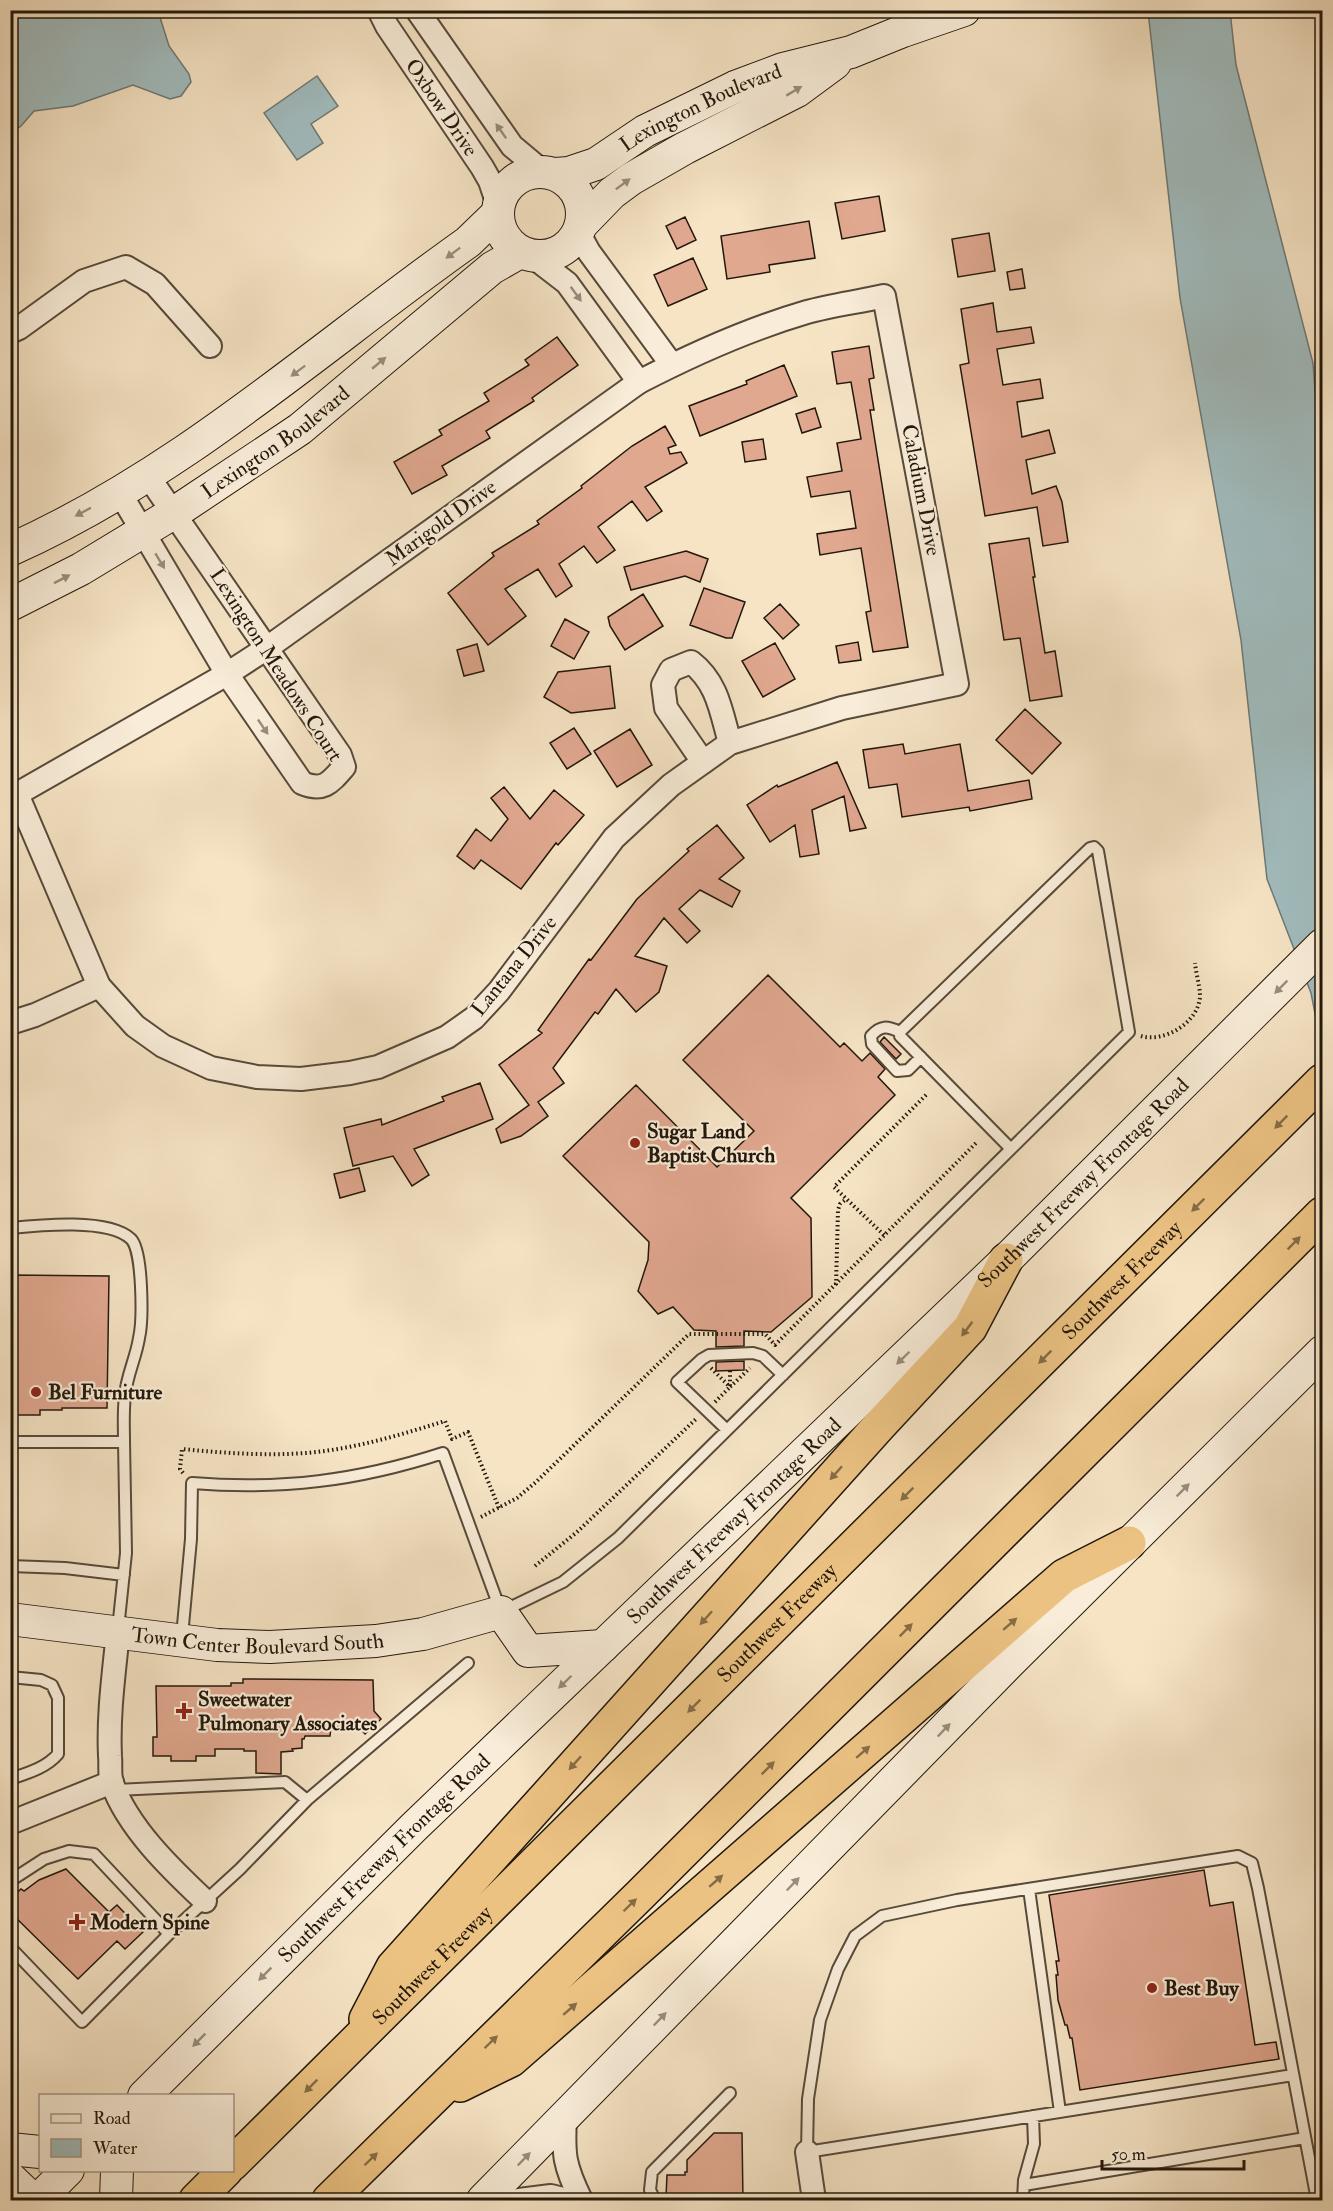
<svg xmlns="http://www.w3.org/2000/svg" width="1333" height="2211" font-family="'IM FELL Double Pica',serif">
<rect width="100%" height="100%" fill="#f6e4c5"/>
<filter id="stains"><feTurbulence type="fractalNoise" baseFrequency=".00333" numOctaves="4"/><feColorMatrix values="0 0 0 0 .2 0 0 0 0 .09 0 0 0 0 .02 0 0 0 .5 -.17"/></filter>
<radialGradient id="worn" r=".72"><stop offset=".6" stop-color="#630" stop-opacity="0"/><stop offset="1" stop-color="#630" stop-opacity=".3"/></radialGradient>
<path fill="#a1bcbe" stroke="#6e7a76" stroke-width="1.5" d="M158 11 169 46 189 74 191 82 181 96 170 99 133 85 73 106 34 111 21 126 11 133V11Z
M1148 11H1230L1236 65 1313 363 1322 481V1049L1311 993 1267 879 1241 640 1180 298Z
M317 76 338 106 311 124 323 143 297 160 264 113Z"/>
<path fill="#e1a890" stroke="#22170b" stroke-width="1.5" d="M879 196 885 231 842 239 835 203Z
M685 217 696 240 677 249 666 226Z
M809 221 815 258 769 265 770 272 727 279 721 236Z
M989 233 995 271 958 277 952 239Z
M693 258 707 289 668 306 654 275Z
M1022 269 1025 288 1010 290 1007 272Z
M993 303 997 332 1031 327 1034 343 997 349 1003 385 1040 379 1043 398 1017 402 1022 437 1049 430 1055 453 1026 460 1032 494 1056 486 1062 502 1068 542 1043 546 1037 507 985 516 960 365 969 363 961 309Z
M557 337 578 365 532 398 534 401 486 431 490 438 442 466 447 475 412 494 394 462 442 435 439 430 489 401 484 393 529 365 525 360Z
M869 346 874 378 869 379 874 410H870L908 647 873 652 866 612 871 611 861 548 820 555 817 534 856 528 850 491 811 497 807 477 842 471 837 443 861 439 851 382 837 384 832 352Z
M784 365 797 396 700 436 689 406 747 384 746 381Z
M815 408 821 427 802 433 796 414Z
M665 426 676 445 668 448 670 454 681 452 687 463 645 487 662 511 647 521 632 501 598 527 615 550 597 563 584 546 559 564 572 586 556 597 538 569 505 589 526 616 488 645 448 593 494 556 492 553 539 524 537 521 582 488 581 486 632 446Z
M763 439 766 459 745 462 742 442Z
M1029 538 1035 577H1033L1045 653 1055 651 1062 696 1030 701 1020 638 1004 640 989 544Z
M686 551 708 559 700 582 685 576 631 590 624 567Z
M704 588 745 602 732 638H726L690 625Z
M643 594 663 626 625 650 610 626 608 617Z
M780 604 799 625 783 639 764 618Z
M565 619 589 632 574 659 551 646Z
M858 642 861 660 839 663 836 646Z
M775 643 795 679 763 697 742 661Z
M477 644 484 671 464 676 457 650Z
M610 666 615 708 571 713 544 697 558 672Z
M1025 709 1061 743 1032 774 996 740Z
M574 728 591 754 567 769 550 743Z
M630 729 652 765 617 787 594 751Z
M903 744 905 754 960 744 968 791 1029 780 1032 799 970 811 969 807 902 817 897 784 869 788 863 750Z
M837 762 866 828 850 831 844 796 812 810 819 854 800 857 795 825 770 842 747 805 777 785 778 787Z
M504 787 530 819 554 790 584 815 558 845 556 843 521 889 481 860 474 869 457 856 476 829 491 841 508 819 491 798Z
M717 825 744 858 719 879 740 891 732 907 700 890 679 909 700 931 687 943 664 918 635 956 667 966 659 992 636 1012 616 989 598 1014 595 1012 553 1068 564 1083 538 1102 548 1116 521 1136 501 1143 496 1129 529 1105 499 1065 542 1033 538 1030 589 959 591 960 637 899 689 851 687 849Z
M768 975 840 1047 844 1043 862 1061 870 1053 885 1069 878 1077 895 1095 791 1198 811 1218 812 1297 771 1332 744 1331V1346L716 1347V1331L694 1330 673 1307 658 1314 638 1291 648 1260 649 1242 563 1156 636 1085 717 1167 754 1131 683 1060Z
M884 1037 901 1054 896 1059 880 1042Z
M480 1083 493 1119 414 1149 429 1175 412 1186 393 1156 353 1166 344 1128 381 1119 382 1125 444 1101 442 1097Z
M359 1168 365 1191 340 1198 334 1174Z
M10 1275 109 1276 107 1408H62V1410H40V1415H15V1407H10Z
M744 1361V1370L716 1371V1362Z
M243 1679 373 1680 374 1711 381 1719 365 1734 358 1726 331 1727 330 1736H305L304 1739H302V1748L292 1749 293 1751 281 1752V1774L256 1773V1751H244V1749H215V1756H196V1761H171V1756H153V1737H157L156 1686H231V1683H243Z
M66 1869 109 1912 117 1905 143 1932 125 1949 117 1941 78 1979 10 1912V1899L21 1889 24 1891 39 1880Z
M1204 1870 1210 1906 1233 1902 1255 2045 1276 2042 1279 2059 1080 2090 1072 2038H1070L1067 2025H1065L1058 2000 1056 1975H1058L1056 1961H1059L1049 1895Z
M714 2133H742L743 2200H685V2197H666L667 2175H685V2172H687V2160Z"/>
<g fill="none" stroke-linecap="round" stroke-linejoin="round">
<g stroke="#574a3a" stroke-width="14">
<path id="lane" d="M900 1032C887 1026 881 1025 871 1036L872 1044 897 1071 908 1070 921 1057
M10 1228C40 1225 109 1218 131 1239 143 1251 143 1321 139 1338 136 1358 126 1377 125 1396 123 1411 124 1427 124 1442
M727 1430 677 1382 702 1359 709 1355 753 1353 763 1356 783 1375
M10 1442H124L126 1553 118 1629
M10 1566 65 1568 124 1575
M182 1636 191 1539 192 1483C281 1490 357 1481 443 1453L501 1612 563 1582 618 1538 1129 1032 1098 851 1094 847 1090 848 900 1032V1036L1011 1149
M10 1677 41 1680 52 1685 58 1698V1754C46 1768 28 1773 10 1779
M116 1790 285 1782 307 1800
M10 1881 44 1859 69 1851 94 1854 169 1934
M1029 1889 1060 2112
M10 1947 82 2022 169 1934 240 1869 307 1800 468 1663
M1293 2075 807 2152 808 2099 820 2020 838 1969 855 1936 882 1916 957 1900 1238 1856 1252 1863 1258 1888 1317 2200
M1024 2185 1305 2138
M655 2200 650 2190 652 2172 730 2093
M1023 2200 1024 2180 1034 2144 1033 2116"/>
</g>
<g stroke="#574a3a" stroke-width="26">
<g id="street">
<path id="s1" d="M379 10 387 26 482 167 490 181 498 205"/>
<path d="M417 10 512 146 543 172"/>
<path d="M578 232 589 252 672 365"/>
<path d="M532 256 567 283 639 382"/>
<path d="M884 296 957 684 842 708 730 743 671 785 614 838 499 991 474 1018 447 1037 378 1067 350 1073 301 1079 257 1077 211 1068 163 1046 135 1026 99 986 17 794 227 674 267 648 639 382C693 354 749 329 807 312 832 305 858 302 884 296Z"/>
<path d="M10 332 19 328 84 281 126 267 155 284 210 346"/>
<path d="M120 493 227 674 302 783C323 792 330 783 344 767L340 755 148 476"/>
<path d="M703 762 666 708 663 685 671 670 691 662C718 683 721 712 730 743"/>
<path d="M10 1023 35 1015 99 986"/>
<path d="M118 1632C114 1673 108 1714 110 1756 111 1764 109 1775 112 1783 128 1828 171 1869 205 1901"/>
<path d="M10 1823 112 1782"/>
<path d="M565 2117C563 2155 564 2165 581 2200"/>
<path d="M807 2152 814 2200"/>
<path d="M519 2200 551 2196 567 2200"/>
</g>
</g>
<g stroke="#22170b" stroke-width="34">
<g id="secondary">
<circle cx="540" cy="214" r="42"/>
<path id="s2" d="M555 174 569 173 596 164 645 131 735 87 783 69 851 52 903 31 964 10"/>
<path d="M581 225 612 193 631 179 685 148 797 91 835 63"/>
<path d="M10 550C182 473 317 349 468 242L497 214"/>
<path id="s3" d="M10 605 81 569 180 509 300 429 492 268 520 252"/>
<path id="s4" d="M10 1619 217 1645 270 1647 376 1641 423 1634 501 1612 528 1651 603 1646"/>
<path id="s5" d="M144 2096 414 1827 1006 1260 1322 945"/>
<path d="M10 2149 40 2152"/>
<path d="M10 2178 33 2200"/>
<path d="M38 2200 68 2170"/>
<path d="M116 2200 117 2170"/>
<path d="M483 2200 1010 1662 1322 1352"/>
</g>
</g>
<g stroke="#22170b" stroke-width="36">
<g id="highway">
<path d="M366 2019 393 1967 879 1426 970 1328 1006 1260"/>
<path d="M460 2085 511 2060 1064 1576 1129 1543"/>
<path id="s6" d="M232 2164 1322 1081"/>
<path d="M196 2200 226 2170"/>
<path d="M329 2200 640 1895 1322 1214"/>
</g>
</g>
<path stroke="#22170b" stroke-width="4" stroke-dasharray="1.5 3" stroke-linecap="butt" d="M1034 10 1035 17
M1141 1036C1165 1043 1199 1022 1200 996 1200 986 1196 974 1195 963
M884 1235 834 1187 928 1093
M836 1285 838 1210 840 1204 845 1200
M711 1368 730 1387 750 1368
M715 1402 730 1387V1368
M183 1473 180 1469 182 1449C224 1453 265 1456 306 1453 354 1449 400 1435 445 1421L452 1439 468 1432 499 1508
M481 1517 517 1498 536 1482 689 1334H765L775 1345 977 1142
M535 1566 577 1532 696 1419"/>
<use href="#lane" stroke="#f9edd9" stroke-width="10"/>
<use href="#street" stroke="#f9edd9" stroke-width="22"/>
<use href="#secondary" stroke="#f9edd9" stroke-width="32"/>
<use href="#highway" stroke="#ebc282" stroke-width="33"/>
</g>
<defs><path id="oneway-solid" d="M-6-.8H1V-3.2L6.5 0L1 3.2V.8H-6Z" transform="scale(1.5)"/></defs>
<g fill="#988d7c">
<use href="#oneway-solid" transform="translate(794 91) rotate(-31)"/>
<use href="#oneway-solid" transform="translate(501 131) rotate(-125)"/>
<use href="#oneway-solid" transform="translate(623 184) rotate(-37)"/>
<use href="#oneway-solid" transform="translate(453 253) rotate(143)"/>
<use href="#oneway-solid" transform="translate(576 294) rotate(54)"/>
<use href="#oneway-solid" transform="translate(379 363) rotate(-40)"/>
<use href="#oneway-solid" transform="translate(298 371) rotate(143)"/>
<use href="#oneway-solid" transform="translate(83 512) rotate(152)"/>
<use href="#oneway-solid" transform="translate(160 561) rotate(59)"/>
<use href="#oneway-solid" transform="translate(62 579) rotate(-27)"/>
<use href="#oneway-solid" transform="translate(263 727) rotate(56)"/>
<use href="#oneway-solid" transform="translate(1281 987) rotate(135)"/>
<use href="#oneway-solid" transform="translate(903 1358) rotate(136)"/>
<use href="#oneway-solid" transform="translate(1183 1490) rotate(-45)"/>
<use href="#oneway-solid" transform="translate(565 1682) rotate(136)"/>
<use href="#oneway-solid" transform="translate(944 1730) rotate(-46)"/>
<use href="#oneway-solid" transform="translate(793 1884) rotate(-46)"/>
<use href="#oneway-solid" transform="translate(265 1974) rotate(135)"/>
<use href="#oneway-solid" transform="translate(660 2019) rotate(-46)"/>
<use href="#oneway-solid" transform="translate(199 2040) rotate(135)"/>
<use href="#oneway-solid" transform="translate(524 2159) rotate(-46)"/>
</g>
<g fill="#866c46">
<use href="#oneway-solid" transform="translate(1281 1122) rotate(135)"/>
<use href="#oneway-solid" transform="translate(1198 1205) rotate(135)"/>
<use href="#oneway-solid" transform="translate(1294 1243) rotate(-45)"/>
<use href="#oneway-solid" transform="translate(967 1329) rotate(127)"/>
<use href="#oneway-solid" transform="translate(1045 1357) rotate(135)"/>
<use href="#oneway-solid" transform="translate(836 1473) rotate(132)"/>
<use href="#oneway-solid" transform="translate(907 1494) rotate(135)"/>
<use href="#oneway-solid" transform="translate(706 1618) rotate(132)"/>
<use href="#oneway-solid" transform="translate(1010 1624) rotate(-41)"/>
<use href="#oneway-solid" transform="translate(906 1630) rotate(-45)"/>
<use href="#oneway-solid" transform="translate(694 1706) rotate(135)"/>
<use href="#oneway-solid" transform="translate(863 1752) rotate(-41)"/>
<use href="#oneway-solid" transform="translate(575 1763) rotate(132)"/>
<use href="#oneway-solid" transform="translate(768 1768) rotate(-45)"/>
<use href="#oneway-solid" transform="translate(716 1881) rotate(-41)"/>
<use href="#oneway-solid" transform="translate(630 1905) rotate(-44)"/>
<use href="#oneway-solid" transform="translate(570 2009) rotate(-41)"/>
<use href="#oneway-solid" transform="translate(491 2042) rotate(-44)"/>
<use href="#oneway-solid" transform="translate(311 2086) rotate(135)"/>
<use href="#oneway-solid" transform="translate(371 2159) rotate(-44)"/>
</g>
<g fill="#8f2418" stroke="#f9edd9" stroke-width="2">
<circle cx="635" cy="1143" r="6"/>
<circle cx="36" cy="1392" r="6"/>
<path d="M181 1702h6v6h6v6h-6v6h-6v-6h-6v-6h6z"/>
<path d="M74 1913h6v6h6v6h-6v6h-6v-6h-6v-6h6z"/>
<circle cx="1152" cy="1988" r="6"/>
</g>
<g text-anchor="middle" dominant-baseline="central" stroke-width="4.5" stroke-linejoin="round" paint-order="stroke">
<g font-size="21" fill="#22170b" stroke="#f9edd9">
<text stroke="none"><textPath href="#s1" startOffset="116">Oxbow Drive</textPath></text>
<text stroke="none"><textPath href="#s2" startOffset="162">Lexington Boulevard</textPath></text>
<text stroke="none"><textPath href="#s3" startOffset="312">Lexington Boulevard</textPath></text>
<text transform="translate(921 490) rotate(79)">Caladium Drive</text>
<text transform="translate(441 523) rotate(-36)">Marigold Drive</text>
<text transform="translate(276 665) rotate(57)">Lexington Meadows Court</text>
<text transform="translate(514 966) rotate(-51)">Lantana Drive</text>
<text stroke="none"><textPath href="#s5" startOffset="1310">Southwest Freeway Frontage Road</textPath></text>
<text stroke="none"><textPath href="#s6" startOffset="1254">Southwest Freeway</textPath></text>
<text stroke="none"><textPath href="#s5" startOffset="824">Southwest Freeway Frontage Road</textPath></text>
<text stroke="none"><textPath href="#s6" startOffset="768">Southwest Freeway</textPath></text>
<text stroke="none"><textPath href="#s4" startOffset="249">Town Center Boulevard South</textPath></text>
<text stroke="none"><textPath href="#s5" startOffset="338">Southwest Freeway Frontage Road</textPath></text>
<text stroke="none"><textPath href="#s6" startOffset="282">Southwest Freeway</textPath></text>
</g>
<g font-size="21" font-weight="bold" fill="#22170b" stroke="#f9edd9" text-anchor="start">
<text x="647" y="1131">Sugar Land<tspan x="647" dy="24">Baptist Church</tspan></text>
<text x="48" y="1392">Bel Furniture</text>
<text x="198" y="1699">Sweetwater<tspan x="198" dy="24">Pulmonary Associates</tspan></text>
<text x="90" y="1922">Modern Spine</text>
<text x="1164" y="1988">Best Buy</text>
</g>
</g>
<rect width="1333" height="2211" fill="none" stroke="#f6e4c5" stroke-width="36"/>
<rect x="12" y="12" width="1309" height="2187" fill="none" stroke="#22170b" stroke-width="3"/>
<rect x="18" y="18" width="1297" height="2175" fill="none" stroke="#22170b" stroke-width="1.5"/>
<rect x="39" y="2094" width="195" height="78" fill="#f9edd9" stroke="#a39787" stroke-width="1.5"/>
<rect x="51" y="2114" width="30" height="9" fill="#f9edd9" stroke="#a39787" stroke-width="1.5"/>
<text x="93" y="2124" font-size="18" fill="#22170b">Road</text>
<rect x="51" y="2139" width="30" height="18" fill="#a1bcbe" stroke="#a39787" stroke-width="1.5"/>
<text x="93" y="2154" font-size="18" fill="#22170b">Water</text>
<path d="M1102 2160v9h142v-9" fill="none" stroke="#22170b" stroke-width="3"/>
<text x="1111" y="2160" font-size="18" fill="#22170b" stroke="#f9edd9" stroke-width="4.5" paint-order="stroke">50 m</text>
<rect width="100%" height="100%" filter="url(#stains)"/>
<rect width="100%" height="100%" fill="url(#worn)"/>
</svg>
